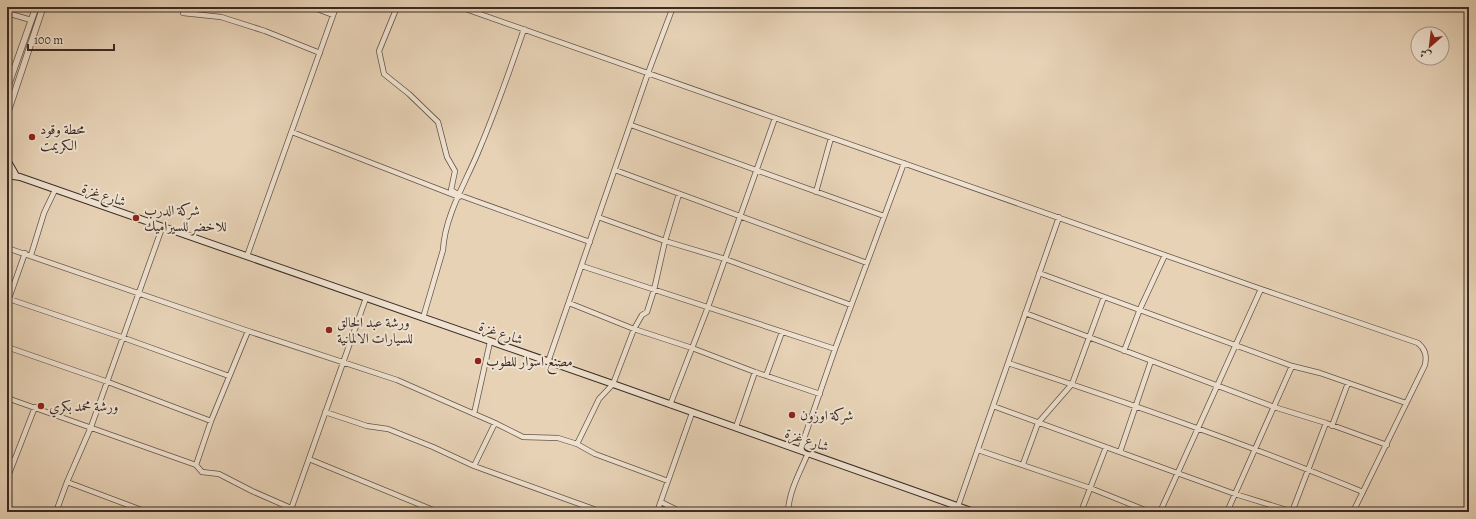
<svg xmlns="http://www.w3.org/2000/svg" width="1476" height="519" font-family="Alegreya,Amiri,serif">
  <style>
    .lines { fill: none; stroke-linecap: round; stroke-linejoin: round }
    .minor-casing { stroke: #655549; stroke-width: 6 }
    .tertiary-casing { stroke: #655549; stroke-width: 7 }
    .secondary-casing { stroke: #3a2b25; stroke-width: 8 }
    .minor { stroke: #efe2d0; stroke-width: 4.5 }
    .tertiary { stroke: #efe2d0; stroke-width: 5.5 }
    .secondary { stroke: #efe2d0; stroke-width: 6 }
    .poi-dot { fill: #8f2418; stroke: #efe2d0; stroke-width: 1.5 }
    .labels { text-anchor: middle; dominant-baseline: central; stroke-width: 4; stroke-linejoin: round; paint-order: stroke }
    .poi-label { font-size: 14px; fill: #3a2b25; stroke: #efe2d0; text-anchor: start }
    .street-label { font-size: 14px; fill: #3a2b25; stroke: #efe2d0 }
  </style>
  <rect width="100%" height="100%" fill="#e7d2b6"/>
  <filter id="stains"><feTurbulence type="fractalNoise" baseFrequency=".005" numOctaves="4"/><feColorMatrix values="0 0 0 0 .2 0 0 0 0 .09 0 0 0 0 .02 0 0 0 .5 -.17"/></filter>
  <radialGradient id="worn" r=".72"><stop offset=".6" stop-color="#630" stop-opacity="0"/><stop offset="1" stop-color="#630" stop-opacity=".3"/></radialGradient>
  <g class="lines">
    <g class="minor-casing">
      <path id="minor" d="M185,7L183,13L221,17L265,31L320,53
        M312,7L333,15
        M397,7L379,51L384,74L409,94L438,122L447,157L455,171L451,190L459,195L590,242
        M460,7L1261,289L1418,343C1425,349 1427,355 1425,365L1353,512
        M7,13L31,20
        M631,125L884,216
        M292,132L459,197
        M615,170L867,263
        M816,192L831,138
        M598,217L665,241L725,259L851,305
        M7,248L248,331L397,380L495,423L523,437L558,438L577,444L595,454L668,481
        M31,255L44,213L55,190
        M247,256L336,7
        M582,266L835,349
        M1039,273L1292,366L1320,373L1406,403
        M9,299L124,338L229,376
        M569,303L634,329L692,348L755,372L820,394
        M7,304L25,253
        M1025,313L1274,407L1326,423L1387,445
        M423,318L443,250C445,215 466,182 479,150C496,110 510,70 524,29
        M7,347L108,382L211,421
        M1124,351L1140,309L1165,255
        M548,362L648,73L673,7
        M1008,363C1128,403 1247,444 1363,492
        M766,376L782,332
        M7,398L196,465L202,472L219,474L252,491L300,512
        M670,405L708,307L775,118
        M993,406L1235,494L1293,512
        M325,412L367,426L388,429L433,447L474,466L602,512
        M474,414L490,342
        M1332,426L1348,383
        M736,427L755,372
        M577,444L599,399L613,384L634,329L642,315L647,312L654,290L665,241L679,194
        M800,450L835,349L904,163
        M978,450L1090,488L1150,512
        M1120,452L1151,361
        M7,459L14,461
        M309,459L438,512
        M1023,464L1038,423L1072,384L1104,297
        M196,465L211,421L248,331
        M474,466L495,423
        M7,479L35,407
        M67,482L147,512
        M661,502L681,512
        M958,506L1059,217
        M7,512H8
        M56,512L67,482L91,427L162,228
        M290,512L366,298
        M657,512L692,413
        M788,512C789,491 800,472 808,453
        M1081,512L1106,447
        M1160,512L1261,289
        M1227,512L1292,366
        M1292,512L1326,423"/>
    </g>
    <g class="tertiary-casing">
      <path id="tertiary" d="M1466,7L1469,16
        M7,89L36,7
        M7,115L43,7"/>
    </g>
    <g class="secondary-casing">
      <path id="secondary" d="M7,160L15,174
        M7,175L20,177L613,384L974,512"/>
    </g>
    <use href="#minor" class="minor"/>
    <use href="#tertiary" class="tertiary"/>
    <use href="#secondary" class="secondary"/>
  </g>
  <g class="poi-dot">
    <circle cx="32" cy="137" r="4"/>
    <circle cx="136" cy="218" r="4"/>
    <circle cx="329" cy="330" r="4"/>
    <circle cx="478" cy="361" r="4"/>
    <circle cx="41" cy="406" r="4"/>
    <circle cx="792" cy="415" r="4"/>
  </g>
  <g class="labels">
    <g class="poi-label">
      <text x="40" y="129">محطة وقود<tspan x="40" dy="16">الكريمت</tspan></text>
      <text x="144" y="210">شركة الدرب<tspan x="144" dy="16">للاخضر للسيراميك</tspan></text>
      <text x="337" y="322">ورشة عبد الخالق<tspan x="337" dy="16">للسيارات الالمانية</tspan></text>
      <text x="486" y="361">مصنع اسوار للطوب</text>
      <text x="49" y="406">ورشة محمد بكري</text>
      <text x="800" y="415">شركة اوزون</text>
    </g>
    <g class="street-label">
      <text transform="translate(104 195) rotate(19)">شارع غزة</text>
      <text transform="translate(501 333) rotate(19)">شارع غزة</text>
      <text transform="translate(807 440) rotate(19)">شارع غزة</text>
    </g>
  </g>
  <rect width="1476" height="519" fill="none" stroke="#e7d2b6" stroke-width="24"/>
  <rect x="8" y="8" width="1460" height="503" fill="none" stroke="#3a2b25" stroke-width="2"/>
  <rect x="12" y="12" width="1452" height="495" fill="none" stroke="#3a2b25"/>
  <g transform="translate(1430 46) rotate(208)"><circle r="19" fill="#efe2d0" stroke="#a7998c"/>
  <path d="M0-3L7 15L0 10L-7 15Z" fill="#8f2418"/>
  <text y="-6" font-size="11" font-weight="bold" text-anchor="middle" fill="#3a2b25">ش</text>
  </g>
  <path d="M28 44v6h86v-6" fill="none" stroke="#3a2b25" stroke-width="2"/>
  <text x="34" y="44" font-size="12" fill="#3a2b25" stroke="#efe2d0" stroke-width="3" paint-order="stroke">100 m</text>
  <rect width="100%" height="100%" filter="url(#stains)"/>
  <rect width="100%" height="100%" fill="url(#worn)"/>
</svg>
